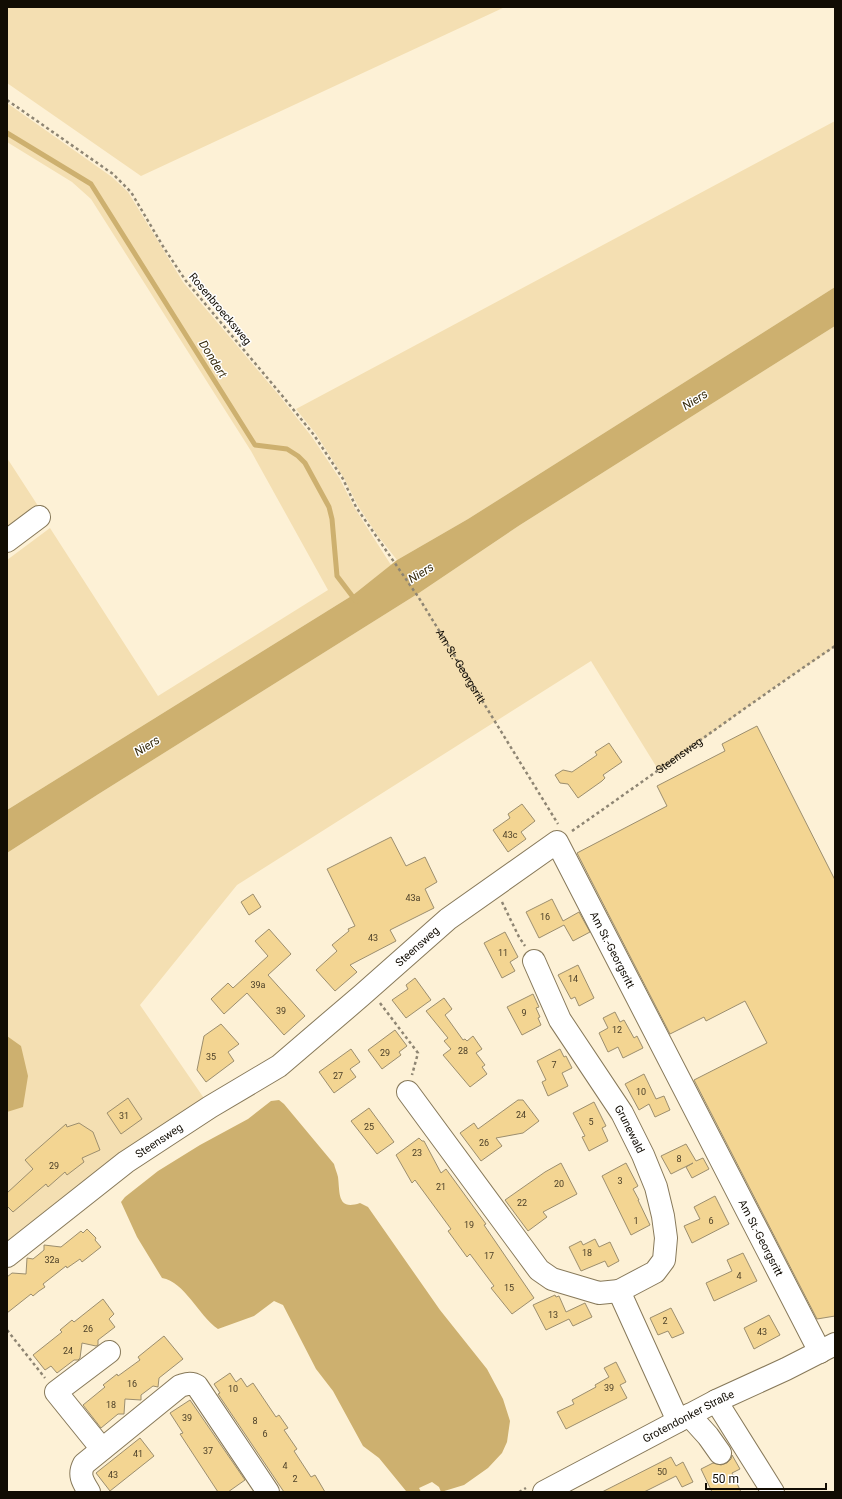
<svg xmlns="http://www.w3.org/2000/svg" width="842" height="1499" font-family="Roboto,sans-serif">
  <style>
    .green { fill: #f4dfb2 }
    .water { fill: #cdb06f }
    .lines { fill: none; stroke-linecap: round; stroke-linejoin: round }
    .stream { stroke: #cdb06f; stroke-width: 5 }
    .building { fill: #f3d592; stroke: #9c8e6e }
    .minor-casing { stroke: #87795a; stroke-width: 24 }
    .major-casing { stroke: #87795a; stroke-width: 24 }
    .path { stroke: #8e8573; stroke-width: 2.5; stroke-dasharray: 3 3; stroke-linecap: butt }
    .minor { stroke: #fff; stroke-width: 22 }
    .major { stroke: #fff; stroke-width: 22 }
    .labels { text-anchor: middle; dominant-baseline: central; stroke-width: 3; stroke-linejoin: round; paint-order: stroke }
    .number-label { font-size: 9px; fill: #4a3e27 }
    .street-label { font-size: 11px; fill: #110c03; stroke: #fff }
    .water-label { font-size: 12px; font-style: italic; fill: #362a0b; stroke: #fff }
  </style>
  <rect width="100%" height="100%" fill="#fdf1d6"/>
  <path class="green" d="M7,7H505L141,176L7,83Z
    M7,103L112,177L128,192L183,282L278,394L312,437L340,479L354,507L391,565L353,595L7,810V560L50,528L158,696L328,590L251,451L91,199L72,182L7,142Z
    M835,121V287L468,519L397,560L378,536L358,506L344,478L316,434L296,409Z
    M835,326V647L775,687L659,771L591,661L237,885L140,1005L210,1107L7,1256V853L97,795L419,593L520,525Z
    M7,458L42,512L7,538Z"/>
  <path class="water" d="M835,287V326L520,525L419,593L97,795L7,853V810L353,595L397,560L468,519Z
    M7,1036L21,1046L28,1076L23,1107L7,1112Z
    M279,1100L284,1104L334,1164C335,1168 337,1173 338,1177C340,1193 337,1211 360,1203L368,1207L440,1310L487,1369L503,1399L510,1421L507,1442L502,1453L488,1468L464,1485L441,1492L439,1487L432,1482L419,1488L421,1492L406,1491L379,1458L363,1446L333,1391L316,1369L283,1305L274,1301L254,1316L218,1329C198,1315 185,1282 162,1278L137,1237L121,1202L125,1197L158,1171L200,1145L248,1119L271,1101Z"/>
  <g class="lines">
    <path class="stream" d="M7,133L91,184L255,445L287,449L298,456L305,463L329,507L332,519L337,576L356,601"/>
  </g>
  <path class="building" d="M757,726L835,880V1316L817,1319L694,1080L767,1043L745,1001L706,1021L704,1017L670,1034L577,853L667,806L657,786L725,751L722,744Z
    M609,743L622,762L603,775L605,778L602,781L578,798L568,784L560,783L555,775L563,770L572,772L597,755L595,752Z
    M522,804L535,821L521,832L526,839L508,852L493,830L510,818L508,814Z
    M391,837L406,866L425,857L437,882L425,889L434,908L390,930L396,941L350,965L357,972L335,991L316,970L337,951L332,945L349,931L348,929L355,926L327,869Z
    M253,894L261,907L249,915L241,902Z
    M552,899L563,921L579,912L590,932L573,941L564,925L539,938L526,912Z
    M269,929L291,954L268,975L305,1016L284,1035L247,993L224,1014L211,999L228,983L233,988L268,956L255,941Z
    M505,932L518,957L510,962L515,971L502,978L484,943Z
    M578,965L594,998L579,1006L575,997L571,999L558,975Z
    M415,978L431,1000L406,1018L392,1000L408,989L406,985Z
    M533,994L539,1007L536,1008L540,1017L538,1018L541,1025L522,1035L507,1007Z
    M444,998L452,1009L445,1015L463,1040L465,1039L467,1041L473,1036L482,1049L476,1053L485,1065L482,1067L487,1074L470,1087L443,1055L451,1049L444,1041L448,1038L426,1011Z
    M615,1012L620,1022L624,1020L634,1038L637,1036L643,1048L623,1058L618,1047L608,1052L599,1033L608,1028L603,1018Z
    M221,1024L239,1044L228,1052L234,1061L206,1082L197,1070L204,1036Z
    M395,1030L407,1046L399,1052L401,1055L382,1069L368,1050Z
    M351,1049L360,1062L350,1069L356,1077L334,1093L319,1072Z
    M560,1049L564,1057L566,1056L572,1068L562,1073L568,1086L548,1096L542,1082L546,1080L537,1061Z
    M644,1074L656,1099L664,1096L670,1110L655,1117L649,1104L639,1110L625,1084Z
    M128,1098L142,1119L121,1134L107,1113Z
    M518,1100H523L539,1121L523,1133L496,1138L502,1146L481,1161L460,1133L474,1123L478,1129Z
    M594,1102L606,1126L602,1128L608,1141L589,1151L582,1137L585,1136L573,1113Z
    M369,1108L394,1142L377,1154L351,1121Z
    M79,1123L93,1132L100,1150L82,1158L84,1162L67,1175L65,1172L48,1187L46,1184L13,1212L7,1206V1193L33,1169L25,1160L66,1124L67,1127Z
    M419,1138L422,1141H424L441,1173L446,1169L486,1224L484,1225L534,1298L512,1314L491,1288L494,1286L470,1254L467,1257L448,1231L451,1229L415,1180L412,1183L396,1155Z
    M686,1144L696,1161L703,1158L709,1169L692,1178L686,1167L693,1163L671,1174L661,1156Z
    M561,1163L577,1194L543,1212L547,1217L528,1231L505,1200L545,1172Z
    M626,1163L638,1186L633,1189L639,1200H638L650,1225L631,1235L602,1176Z
    M715,1196L729,1224L692,1243L684,1226L700,1219L694,1207Z
    M87,1229L96,1238L95,1240L101,1247L82,1262L80,1259L67,1268L66,1266L43,1284L45,1287L39,1291L33,1296L31,1294L7,1313V1277L12,1273L26,1274L27,1258L33,1259L38,1255L44,1250V1245L61,1247L81,1231L83,1233Z
    M595,1239L599,1247L610,1242L619,1261L608,1267L605,1261L581,1271L569,1247L581,1241L583,1245Z
    M743,1253L757,1281L714,1301L706,1283L732,1271L727,1260Z
    M555,1295L556,1297L559,1296L566,1312L585,1303L592,1317L573,1326L569,1319L546,1330L533,1305Z
    M103,1299L114,1314L109,1319L115,1327L98,1340V1345L96,1346L82,1343L80,1358L78,1360H74L57,1373L51,1366L45,1370L33,1355L62,1332L60,1330L72,1320L74,1322Z
    M671,1308L684,1333L672,1338L668,1331L658,1335L650,1318Z
    M769,1315L780,1335L754,1349L744,1328Z
    M164,1336L183,1359L159,1378L158,1387L153,1386L141,1395V1400L125,1399L124,1414H118L101,1428L83,1405L105,1387L103,1385L117,1374L118,1376L140,1360L138,1357Z
    M616,1362L626,1382L620,1385L627,1398L566,1429L557,1412L574,1404L572,1400L596,1387L595,1385L609,1377L604,1368Z
    M230,1373L236,1382L241,1378L247,1387L253,1383L276,1417L279,1415L288,1428L284,1430L297,1449L294,1451L311,1477L315,1475L325,1492H284L218,1394L220,1393L214,1384Z
    M190,1400L245,1480L228,1492H218L180,1434L183,1433L170,1413Z
    M140,1438L154,1456L110,1491L96,1473Z
    M732,1455L740,1469L732,1473L741,1492H712L701,1469L713,1463L721,1465L727,1463L731,1459Z
    M671,1457L676,1466L683,1462L693,1482L682,1487L676,1476L644,1492H602Z"/>
  <g class="lines">
    <g class="minor-casing">
      <g id="minor">
        <path d="M7,541L39,517"/>
        <path id="s3" d="M534,961L560,1020L622,1113L643,1155L656,1187L663,1216L666,1238L664,1260L655,1272L619,1291L678,1421"/>
        <path d="M408,1092L539,1270L552,1279L599,1293L619,1291"/>
        <path id="s4" d="M7,1256L126,1162L210,1107L279,1066L362,995L448,919L557,842L820,1352"/>
        <path d="M716,1401L773,1492"/>
        <path d="M689,1415L708,1436L720,1453"/>
        <path d="M102,1449L56,1392L109,1352"/>
        <path d="M89,1492C83,1482 78,1475 84,1464L180,1386C187,1384 191,1382 197,1386L268,1492"/>
      </g>
    </g>
    <g class="major-casing">
      <g id="major">
        <path id="s5" d="M544,1492L716,1401L786,1369L835,1344"/>
      </g>
    </g>
    <g class="path">
      <path id="s1" d="M7,100L113,174L131,192L164,248L186,281L280,393L314,435L343,479L356,507L419,598L558,824"/>
      <path id="s2" d="M572,831C660,770 746,706 835,646"/>
      <path d="M502,902L519,937L525,946"/>
      <path d="M380,1003L418,1053L412,1075"/>
      <path d="M7,1330L45,1378"/>
      <path d="M519,1492L526,1488"/>
    </g>
    <use href="#minor" class="minor"/>
    <use href="#major" class="major"/>
  </g>
  <g class="labels">
    <g class="number-label">
      <text x="510" y="835">43c</text>
      <text x="413" y="898">43a</text>
      <text x="545" y="917">16</text>
      <text x="373" y="938">43</text>
      <text x="503" y="953">11</text>
      <text x="573" y="979">14</text>
      <text x="258" y="985">39a</text>
      <text x="281" y="1011">39</text>
      <text x="524" y="1013">9</text>
      <text x="617" y="1030">12</text>
      <text x="463" y="1051">28</text>
      <text x="385" y="1053">29</text>
      <text x="211" y="1057">35</text>
      <text x="554" y="1065">7</text>
      <text x="338" y="1076">27</text>
      <text x="641" y="1092">10</text>
      <text x="521" y="1115">24</text>
      <text x="124" y="1116">31</text>
      <text x="591" y="1122">5</text>
      <text x="369" y="1127">25</text>
      <text x="484" y="1143">26</text>
      <text x="417" y="1153">23</text>
      <text x="679" y="1159">8</text>
      <text x="54" y="1166">29</text>
      <text x="620" y="1181">3</text>
      <text x="559" y="1184">20</text>
      <text x="441" y="1187">21</text>
      <text x="522" y="1203">22</text>
      <text x="636" y="1221">1</text>
      <text x="711" y="1221">6</text>
      <text x="469" y="1225">19</text>
      <text x="587" y="1253">18</text>
      <text x="489" y="1256">17</text>
      <text x="52" y="1260">32a</text>
      <text x="739" y="1276">4</text>
      <text x="509" y="1288">15</text>
      <text x="553" y="1315">13</text>
      <text x="665" y="1321">2</text>
      <text x="88" y="1329">26</text>
      <text x="762" y="1332">43</text>
      <text x="68" y="1351">24</text>
      <text x="132" y="1384">16</text>
      <text x="609" y="1388">39</text>
      <text x="233" y="1389">10</text>
      <text x="111" y="1405">18</text>
      <text x="187" y="1418">39</text>
      <text x="255" y="1421">8</text>
      <text x="265" y="1434">6</text>
      <text x="208" y="1451">37</text>
      <text x="138" y="1454">41</text>
      <text x="285" y="1466">4</text>
      <text x="662" y="1472">50</text>
      <text x="113" y="1475">43</text>
      <text x="295" y="1479">2</text>
    </g>
    <g class="street-label">
      <text transform="translate(220 309) rotate(50)">Rosenbroecksweg</text>
      <text stroke="none"><textPath href="#s1" startOffset="734">Am St.-Georgsritt</textPath></text>
      <text stroke="none"><textPath href="#s2" startOffset="131">Steensweg</textPath></text>
      <text stroke="none"><textPath href="#s4" startOffset="515">Steensweg</textPath></text>
      <text stroke="none"><textPath href="#s4" startOffset="811">Am St.-Georgsritt</textPath></text>
      <text stroke="none"><textPath href="#s3" startOffset="194">Grunewald</textPath></text>
      <text stroke="none"><textPath href="#s4" startOffset="191">Steensweg</textPath></text>
      <text stroke="none"><textPath href="#s4" startOffset="1135">Am St.-Georgsritt</textPath></text>
      <text stroke="none"><textPath href="#s5" startOffset="163">Grotendonker Straße</textPath></text>
    </g>
    <g class="water-label">
      <text transform="translate(213 359) rotate(58)">Dondert</text>
      <text transform="translate(695 400) rotate(-32)">Niers</text>
      <text transform="translate(421 573) rotate(-32)">Niers</text>
      <text transform="translate(147 746) rotate(-32)">Niers</text>
    </g>
  </g>
  <rect width="842" height="1499" fill="none" stroke="#110c03" stroke-width="16"/>
  <path d="M706 1483v6h120v-6" fill="none" stroke="#110c03" stroke-width="2"/>
  <text x="712" y="1483" font-size="12" fill="#110c03" stroke="#ffffff" stroke-width="3" paint-order="stroke">50 m</text>
</svg>
